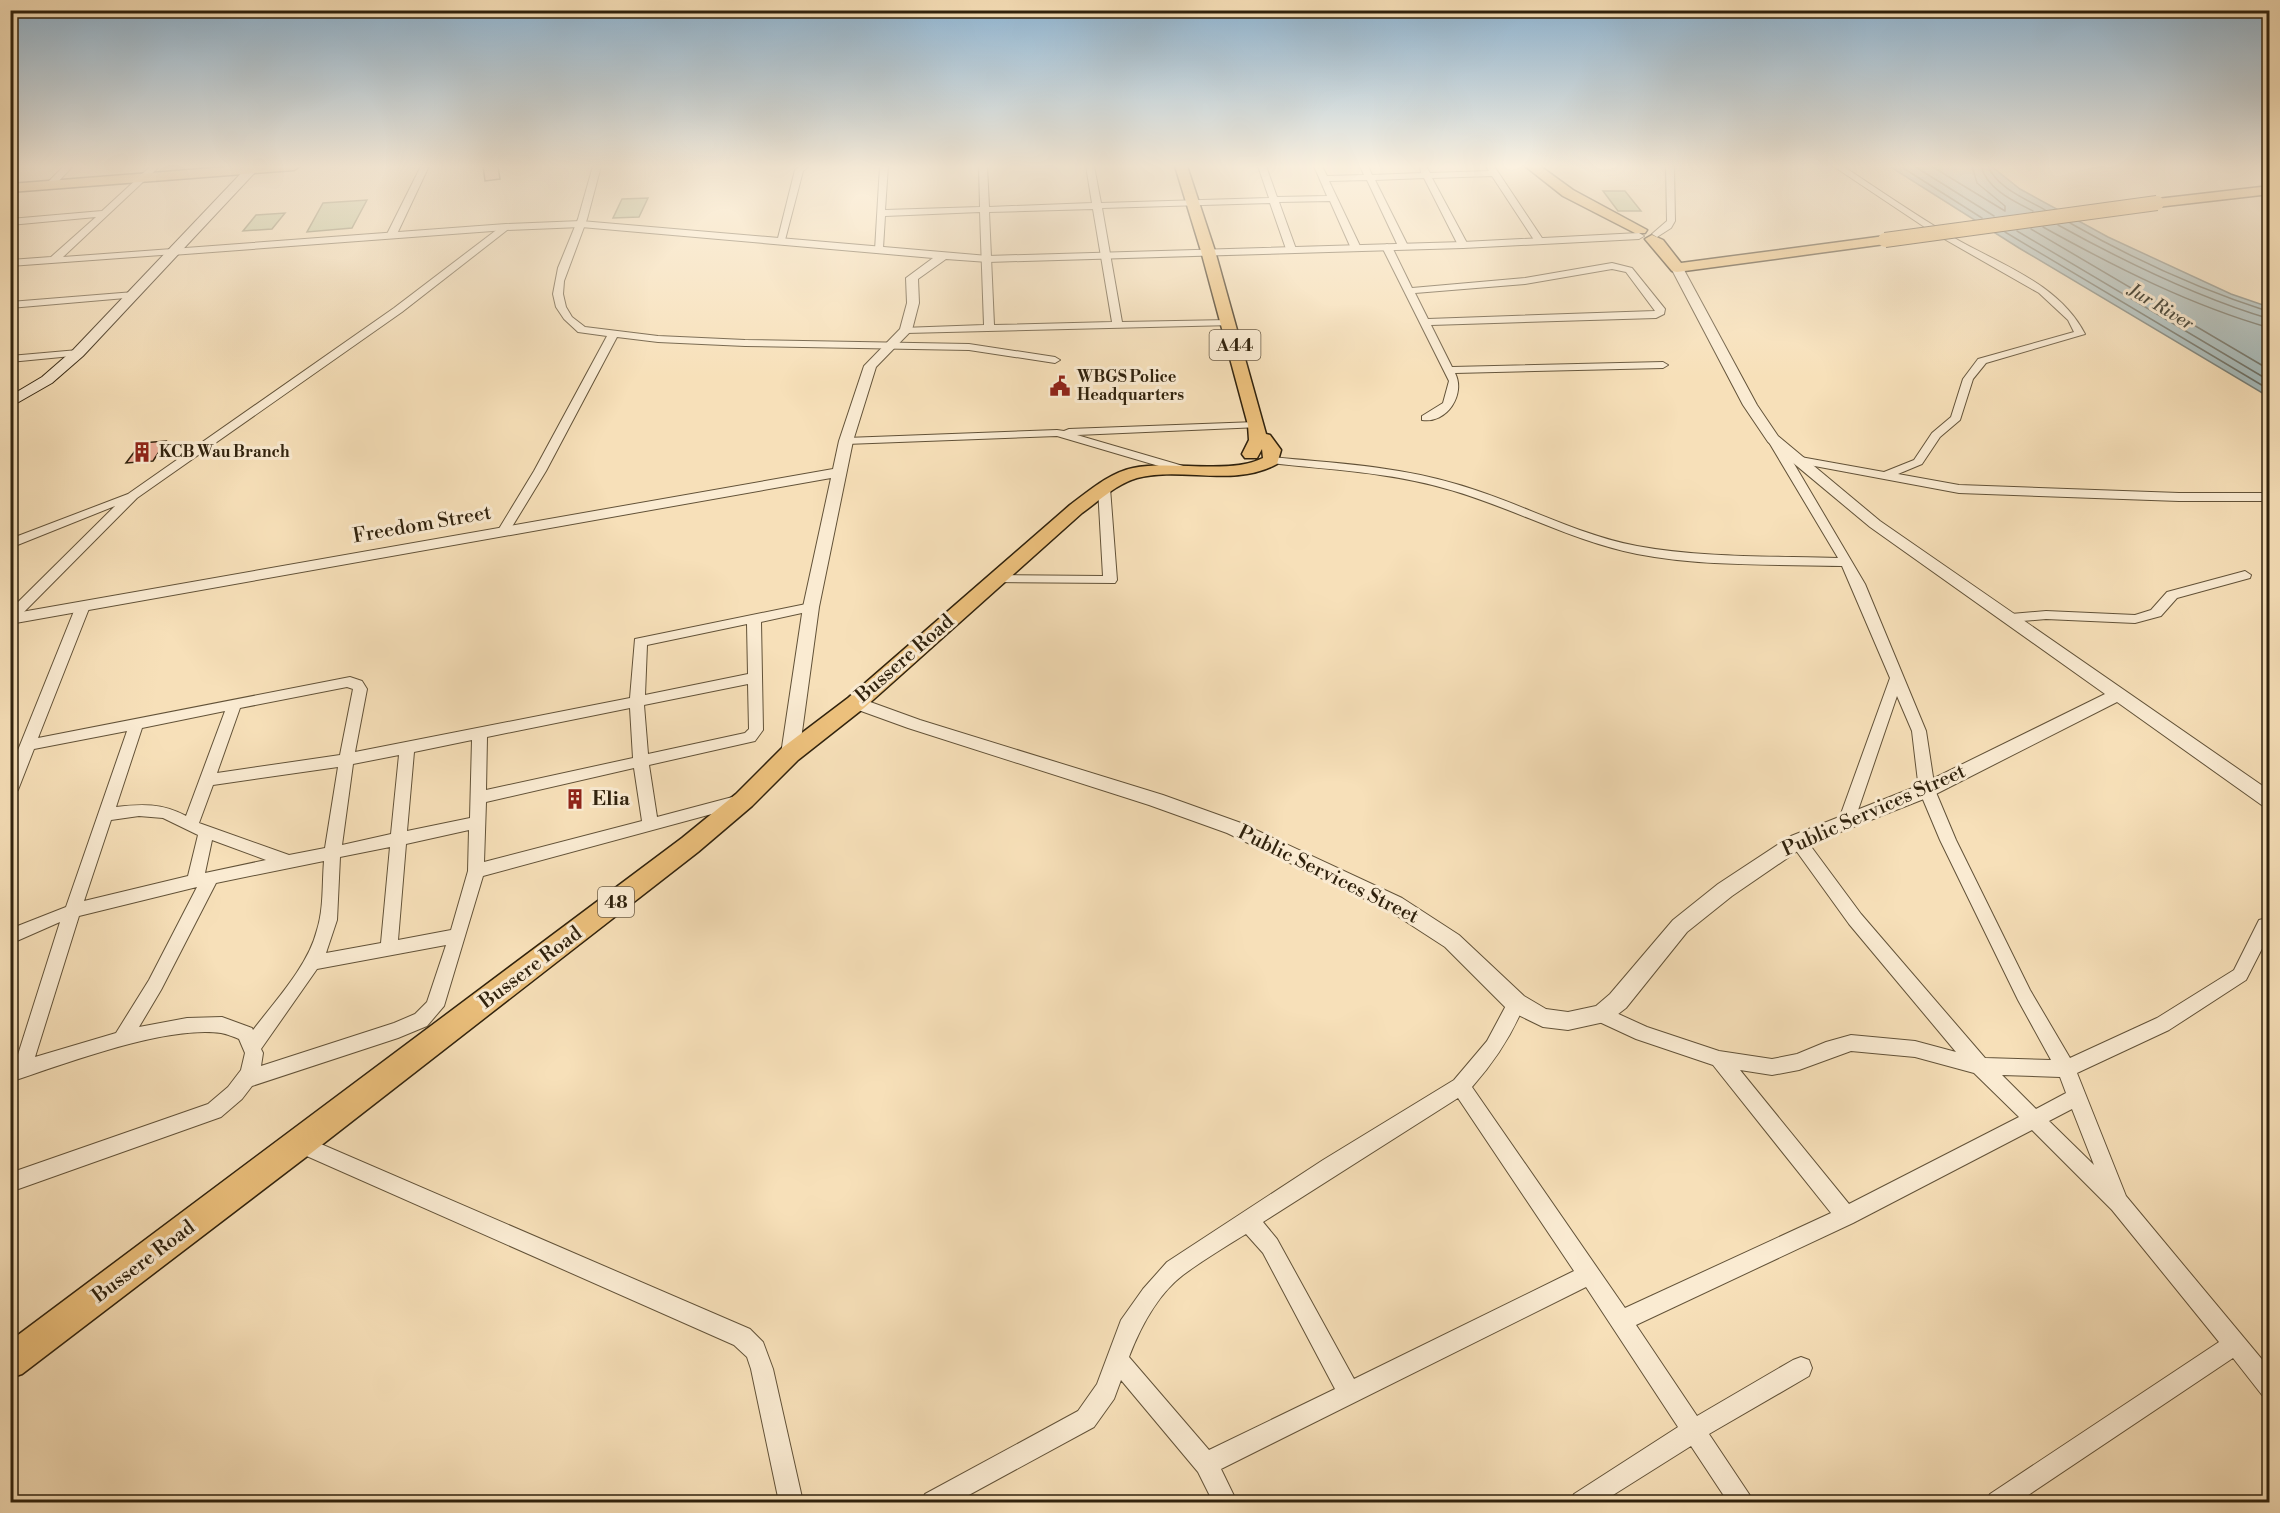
<svg xmlns="http://www.w3.org/2000/svg" width="2280" height="1513" font-family="'Libre Bodoni',serif">
  <style>
    .green { fill: #b7c393; stroke: #747250; stroke-width: 1.5 }
    .water { fill: #a4babb; stroke: #767d75; stroke-width: 1.5 }
    .lines { fill: none; stroke-linecap: round; stroke-linejoin: round }
    .shore { stroke: #6a6e64; stroke-width: 1.5 }
    .building { fill: #edb19b; stroke: #30220d; stroke-width: 1.5 }
    .minor-casing { stroke: #625238; stroke-width: 2 }
    .tertiary-casing { stroke: #625238; stroke-width: 2 }
    .secondary-casing { stroke: #30220d; stroke-width: 2 }
    .primary-casing { stroke: #30220d; stroke-width: 3 }
    .minor { fill: #faebd2; fill-rule: evenodd }
    .tertiary { fill: #faebd2; fill-rule: evenodd }
    .secondary { fill: #faebd2; fill-rule: evenodd }
    .primary { fill: #ecc07c; fill-rule: evenodd }
    .primary-bridge-casing { stroke: #30220d; stroke-width: 16; stroke-linecap: butt }
    .primary-bridge { stroke: #ecc07c; stroke-width: 14 }
    .labels { text-anchor: middle; dominant-baseline: central; stroke-width: 6; stroke-linejoin: round; paint-order: stroke }
    .far-poi-label { font-size: 16px; font-weight: bold; fill: #30220d; stroke: #faebd2; text-anchor: start }
    .far-water-label { font-size: 18px; font-style: italic; fill: #535041; stroke: #faebd2 }
    .shield { fill: #faebd2; stroke: #6d5e48; stroke-width: 1.5 }
    .shield-label { font-size: 18px; font-weight: bold; fill: #30220d }
    .street-label { font-size: 20px; fill: #30220d; stroke: #faebd2 }
    .poi-label { font-size: 20px; font-weight: bold; fill: #30220d; stroke: #faebd2; text-anchor: start }
  </style>
  <rect width="100%" height="100%" fill="#f7e0b9"/>
  <filter id="stains"><feTurbulence type="fractalNoise" baseFrequency=".00333" numOctaves="4"/><feColorMatrix values="0 0 0 0 .2 0 0 0 0 .09 0 0 0 0 .02 0 0 0 .5 -.17"/></filter>
  <radialGradient id="worn" r=".72"><stop offset=".6" stop-color="#630" stop-opacity="0"/><stop offset="1" stop-color="#630" stop-opacity=".3"/></radialGradient>
  <path class="green" d="M1603,191H1625L1641,211H1618Z
    M648,198L639,217L613,218L622,199Z
    M367,200L352,228L307,232L323,203Z
    M285,213L272,229L243,231L256,215Z"/>
  <path class="water" d="M1889,166H1991L2020,189L2108,237L2231,294L2269,307V397L2019,248Z"/>
  <g class="lines">
    <path class="shore" d="M1900,166L1982,218
      M1914,166L1994,216
      M1931,166L2005,211V206L1977,183L1972,166
      M1981,166C1987,189 2013,201 2033,211
      M1988,166C1997,188 2026,199 2045,210
      M2070,223C2133,259 2201,290 2270,312
      M2058,225C2125,262 2196,297 2270,319
      M2043,227C2115,267 2190,305 2270,328
      M2031,229L2270,370
      M2017,231L2270,381
      M2005,232L2270,390"/>
  </g>
  <path class="building" d="M483,166H498L500,179L485,181Z
    M166,441L153,461L126,463L141,443Z"/>
  <g class="lines">
    <g class="minor-casing">
      <path id="minor" d="M64,166H73L54,186H48V182Z
        M151,166H160L63,257L172,249L175,250V254L10,266V260L51,257L96,217L10,225V219L102,211Z
        M421,166H429L396,236L388,238L386,236Z
        M593,166H601L587,219L564,281L563,294L566,307L572,317L585,327L658,336L745,340L969,344L1055,357L1060,360L1055,363L969,350L745,346L658,342L617,337L546,471L507,535H499L497,532L534,471L607,336L578,332L564,319L556,307L553,294L558,268L578,219Z
        M799,166H809L803,171L785,240L777,242L795,170Z
        M880,166H888L885,210L980,207L979,166H987L989,207L1092,203L1086,166H1094L1101,203L1269,198L1258,166H1266L1277,197L1327,196L1314,166H1322L1327,176L1364,175L1360,166H1368L1372,175L1421,173L1420,166H1426L1430,173L1489,171L1486,166H1494L1544,241L1536,243L1492,176L1432,178L1468,245L1463,248L1458,245L1424,178L1375,180L1408,246L1403,249L1398,246L1367,180L1329,181L1360,246L1355,249L1350,246L1330,201L1279,202L1296,249L1291,252L1286,249L1270,203L1102,208L1122,322L1229,320L1234,323L1233,325L906,333L901,330L902,328L984,325L980,212L885,216L883,248L875,250ZM1093,209L1112,322L994,325L989,212Z
        M1666,166H1674L1675,221L1671,228L1657,237L1652,234L1667,221Z
        M1833,166H1843C1879,190 1914,214 1951,236C1998,264 2058,282 2085,334L1986,363L1973,379L1960,420L1940,437L1922,464L1898,474L1959,485L2179,493H2270V501H2179L1959,493L1793,462L1865,584L1926,731L1935,790L1956,840L2030,990L2070,1058L2157,1018L2234,970L2259,920L2270,917V933L2246,980L2169,1030L2077,1073L2126,1196L2270,1369V1398L2262,1395L2233,1358L2018,1502H1986L1990,1494L2219,1342L2112,1210L2032,1130L1853,1223L1636,1325L1697,1416L1793,1360L1801,1357L1809,1360L1812,1368L1809,1376L1709,1434L1749,1494L1753,1502H1728L1691,1446L1602,1502H1570L1574,1494L1678,1427L1586,1287L1221,1469L1237,1502H1213L1198,1472L1121,1380L1114,1399L1094,1427L956,1502H921L925,1494L1078,1411L1097,1384L1121,1320L1143,1289L1167,1262L1323,1160L1454,1080L1487,1041L1510,998L1516,995L1522,998L1525,1003C1512,1035 1495,1061 1472,1087L1625,1308L1831,1213L1713,1065L1636,1039L1595,1020L1592,1014L1595,1008L1601,1006L1647,1027L1719,1051L1772,1059L1797,1054L1826,1042L1851,1035L1915,1041L1956,1052L1849,924L1792,845L1790,841L1792,837L1798,835L1804,837L1861,914L1985,1058L2051,1060L2018,1000L1940,840L1919,790L1912,731L1897,696L1854,822L1852,826H1840L1838,822L1890,678L1842,566C1774,564 1704,567 1637,554C1571,541 1512,507 1447,489C1390,472 1330,470 1271,463L1265,460L1271,457C1333,463 1396,466 1456,484C1517,501 1574,534 1637,546C1703,558 1771,556 1838,558L1767,439L1769,437H1777L1790,458L1795,456L1884,472L1914,460L1932,433L1951,417L1963,379L1978,359L2074,332L2068,320L2039,293L1932,232ZM1851,1051L1915,1057L1974,1073L2019,1117L1849,1204L1740,1070L1772,1075L1799,1070ZM2002,1075L2060,1077L2066,1093L2036,1109ZM1458,1098L1574,1271L1354,1379L1277,1239L1263,1222ZM2072,1109L2094,1165L2049,1121ZM1246,1234L1263,1253L1335,1389L1209,1450L1129,1357C1140,1328 1158,1294 1183,1275C1203,1260 1225,1247 1246,1234Z
        M503,225L511,227L402,312L137,498L15,621L10,622V610L115,506L10,548V539L128,494L394,308Z
        M1387,244L1392,247L1412,288L1525,278L1612,263L1632,268L1665,309L1664,314L1656,318L1431,325L1452,367L1663,362L1668,365L1663,368L1455,373C1466,394 1447,424 1422,420V416L1443,403L1449,381L1382,247ZM1612,269L1626,272L1655,311L1428,319L1415,293L1525,284Z
        M134,292L137,293V297L10,308V302Z
        M78,350L82,351V355L10,362V356Z
        M1256,422L1262,425L1260,427L1077,435L1190,468L1192,470L1186,474L1057,436L846,444L840,441L846,438L1057,430L1064,431L1069,429Z
        M1104,484L1110,488L1117,580L1115,583L992,582L991,579L997,575L1103,576L1098,488Z
        M2245,571L2251,575L2250,578L2177,598L2161,616L2135,623L2046,619L2011,622L2004,618L2011,614L2046,611L2135,615L2151,610L2167,592Z
        M83,602L90,606L38,738L350,677L362,681L367,689L355,752L630,698L635,639L811,603L818,607L811,611L761,622L763,730L755,741L649,765L657,817L740,795L745,797L748,801L745,805L483,876L444,1006L427,1026L398,1038L252,1086L242,1099L221,1117L10,1192V1173L208,1104L228,1087L241,1070L245,1053L239,1039C234,1037 227,1034 221,1033C166,1025 64,1064 10,1082V1065L15,1064L60,922L10,944V929L66,907L127,731L34,749L18,790L15,794L10,796V770L76,606ZM747,624L748,674L645,695L647,645ZM748,684L749,729L745,733L648,754L644,705ZM347,687L353,689L340,755L217,773L240,708ZM630,708L633,758L486,790L487,737ZM225,711L186,816C162,803 141,804 116,807L142,728ZM472,740L470,818L407,831L414,752ZM399,755L391,834L342,845L353,764ZM338,767L325,848L289,855L199,823L213,785ZM634,768L642,821L484,862L486,802ZM139,816L163,818L198,835L188,876L84,901L111,820ZM469,830L468,871L451,930L398,940L406,844ZM212,840L266,860L205,873ZM390,847L381,943L326,953L337,920L340,857ZM324,861C322,884 324,908 317,930C308,966 276,1000 253,1030L252,1028L222,1017L187,1018L139,1027L161,990L216,883ZM197,887L149,980L116,1033L35,1057L79,916ZM446,945L427,1002L415,1014L394,1023L261,1066L263,1053L261,1049L317,969Z
        M300,1135L750,1329L763,1342L773,1369L803,1502H779L751,1369L747,1357L734,1345L293,1150L290,1144L293,1138Z"/>
    </g>
    <g class="tertiary-casing">
      <path id="tertiary" d="M581,221L988,256L1463,242L1639,233L1644,236L1639,239L1463,248L988,262L946,259L918,279L919,303L912,330L876,367L853,441L819,607L799,754L796,759L790,761L784,759L781,754L803,607L831,478L10,624V614L833,469L839,441L864,366L900,329L907,303L906,278L933,258L581,227L506,230L172,255L166,252L172,249L506,224Z
        M1677,265L1683,268L1757,405L1778,436L1880,521L2270,791V808L2263,806L2117,702L1934,795L1805,846L1732,896L1687,932L1626,1008L1609,1021L1568,1030L1543,1027L1508,1010L1445,947L1388,910L1227,833L1149,805L908,728L850,707L847,703L850,699H862L920,720L1163,795L1241,823L1402,898L1459,935L1524,996L1546,1009L1568,1012L1596,1006L1610,994L1673,920L1718,884L1791,836L1920,785L2105,694L1870,527L1768,442L1743,405L1671,268Z"/>
    </g>
    <g class="secondary-casing">
      <path id="secondary" d="M248,166H261L83,356L52,383L10,407V396L42,377L73,350Z"/>
    </g>
    <g class="primary-casing">
      <path id="primary" d="M240,166H300L294,170L10,192V184Z
        M1175,166H1187L1215,251L1266,434L1270,435L1281,450L1277,464C1233,488 1182,466 1137,478C1116,484 1099,501 1082,513L864,708L798,760L752,806L698,852L310,1154L22,1374L10,1378V1341L682,838L736,794L782,748L848,698L1070,505C1089,491 1109,473 1133,468C1171,460 1230,475 1263,458L1262,449L1257,458H1245L1242,454L1249,440L1248,425L1201,251Z
        M1525,166H1540L1573,190L1647,230L1645,233H1635L1563,196Z
        M2270,186V194L2157,207L2150,203L2157,199Z
        M1652,235L1663,240L1681,263L1885,236L1892,240L1885,244L1677,272L1672,271L1645,239Z"/>
    </g>
    <use href="#minor" class="minor"/>
    <use href="#tertiary" class="tertiary"/>
    <use href="#secondary" class="secondary"/>
    <use href="#primary" class="primary"/>
    <g class="primary-bridge-casing">
      <path id="primary-bridge" d="M1885,240L2157,203"/>
    </g>
    <use href="#primary-bridge" class="primary-bridge"/>
  </g>
  <linearGradient id="sky" x2="0" y2="1"><stop stop-color="#8db6d6"/><stop offset="0.44" stop-color="#fbf1e0"/><stop offset="1" stop-color="#fbf1e0" stop-opacity="0"/></linearGradient>
  <rect width="2280" height="378" fill="url(#sky)"/>
  <defs>
    <g id="civic-bare" transform="scale(1.62)"><path d="M-.6-6.5H3V-4.5H.6V-3L4-1V1h2V6H-6V1h2V-1L-.6-3ZM-1.2 2.5V6h2.4V2.5Z" fill="#8f2418" stroke="#faebd2" stroke-width="2.5" paint-order="stroke"/></g>
    <g id="building-bare" transform="scale(1.62)"><path d="M-4-6H4V6H1V3H-1V6H-4ZM-2.5-4.3h1.7v1.8h-1.7ZM.8-4.3h1.7v1.8H.8ZM-2.5-1h1.7V.8h-1.7ZM.8-1h1.7V.8H.8Z" fill="#8f2418" stroke="#faebd2" stroke-width="2.5" paint-order="stroke"/></g>
  </defs>
  <g fill-rule="evenodd">
    <use href="#civic-bare" x="1060" y="386"/>
    <use href="#building-bare" x="142" y="452"/>
    <use href="#building-bare" x="575" y="799"/>
  </g>
  <g class="labels">
    <g class="far-poi-label">
      <text x="1077" y="377">WBGS Police<tspan x="1077" dy="18">Headquarters</tspan></text>
      <text x="159" y="452">KCB Wau Branch</text>
    </g>
    <g class="far-water-label">
      <text transform="translate(2161 307) rotate(31)">Jur River</text>
    </g>
    <g class="shield">
      <rect x="1209.5" y="330" width="51" height="30" rx="4.5"/>
      <rect x="598" y="887" width="36" height="30" rx="4.5"/>
    </g>
    <g class="shield-label">
      <text x="1235" y="345">A44</text>
      <text x="616" y="902">48</text>
    </g>
    <g class="street-label">
      <text transform="translate(422 525) rotate(-10)">Freedom Street</text>
      <text transform="translate(905 659) rotate(-41)">Bussere Road</text>
      <text transform="translate(1874 811) rotate(-24)">Public Services Street</text>
      <text transform="translate(1328 875) rotate(26)">Public Services Street</text>
      <text transform="translate(531 968) rotate(-37)">Bussere Road</text>
      <text transform="translate(144 1262) rotate(-37)">Bussere Road</text>
    </g>
    <g class="poi-label">
      <text x="592" y="799">Elia</text>
    </g>
  </g>
  <rect width="2280" height="1513" fill="none" stroke="#f7e0b9" stroke-width="36"/>
  <rect x="12" y="12" width="2256" height="1489" fill="none" stroke="#30220d" stroke-width="3"/>
  <rect x="18" y="18" width="2244" height="1477" fill="none" stroke="#30220d" stroke-width="1.5"/>
  <rect width="100%" height="100%" filter="url(#stains)"/>
  <rect width="100%" height="100%" fill="url(#worn)"/>
</svg>
